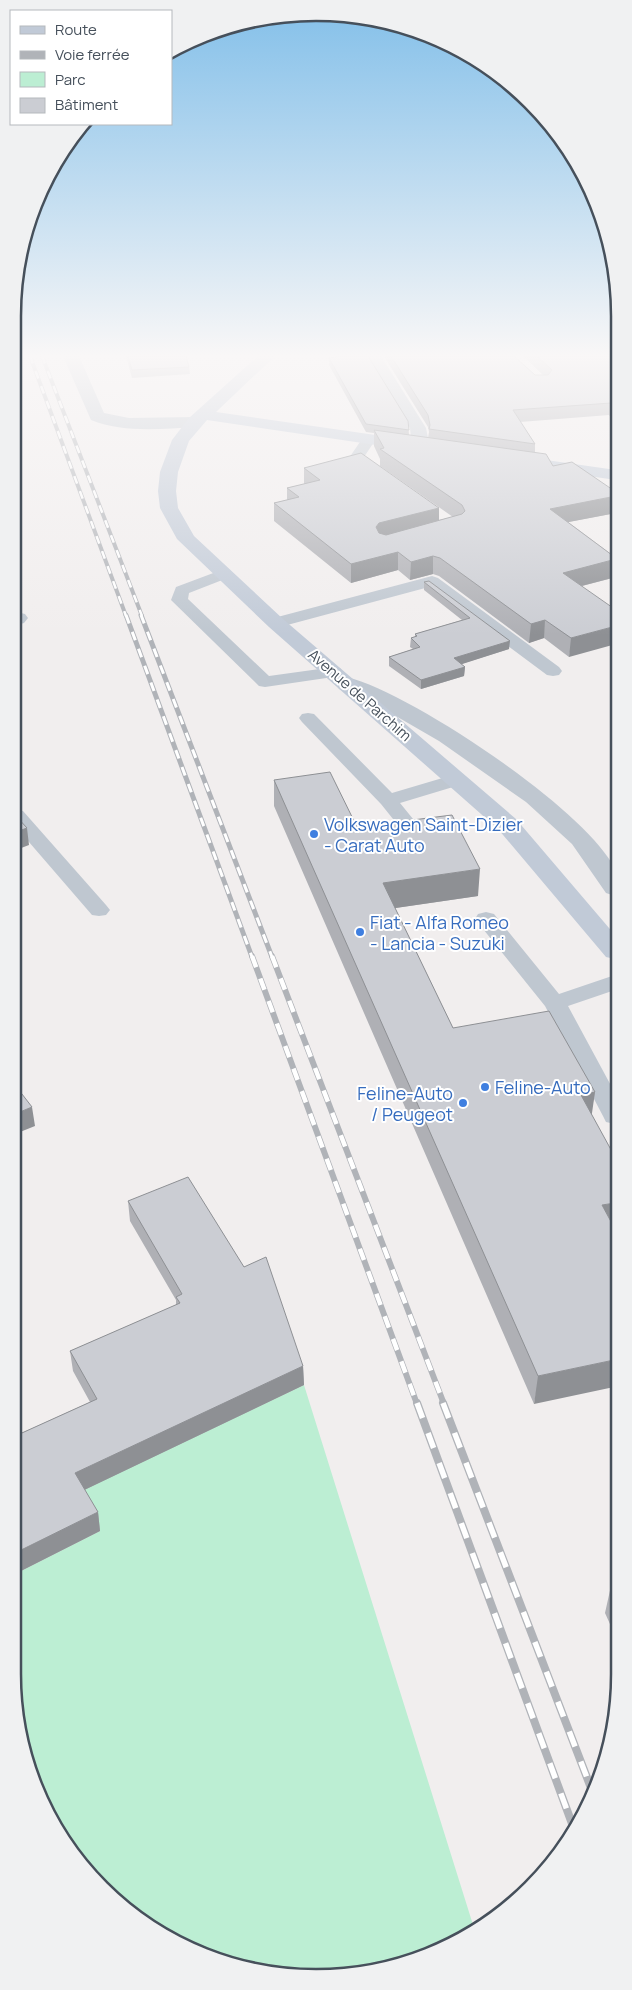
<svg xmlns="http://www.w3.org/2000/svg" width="632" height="1990" font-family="Manrope,sans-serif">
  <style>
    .green { fill: #bceed3 }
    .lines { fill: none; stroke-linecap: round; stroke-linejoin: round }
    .lane { fill: #bfc7d0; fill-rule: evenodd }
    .street { fill: #bfc7d0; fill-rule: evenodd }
    .secondary { fill: #c1cad7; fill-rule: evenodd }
    .rail-far3-casing { stroke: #b0b3b8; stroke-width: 4 }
    .rail-far2-casing { stroke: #b0b3b8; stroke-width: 5 }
    .rail-far1-casing { stroke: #b0b3b8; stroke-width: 6 }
    .rail-casing { stroke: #b0b3b8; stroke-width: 8 }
    .rail-far3 { stroke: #fff; stroke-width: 2.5; stroke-dasharray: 8; stroke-linecap: butt }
    .rail-far2 { stroke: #fff; stroke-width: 3; stroke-dasharray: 9; stroke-linecap: butt }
    .rail-far1 { stroke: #fff; stroke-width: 4.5; stroke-dasharray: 12; stroke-linecap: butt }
    .rail { stroke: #fff; stroke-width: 5.5; stroke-dasharray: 16; stroke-linecap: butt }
    .wall { fill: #afb0b5 }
    .shaded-wall { fill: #8e9094 }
    .building { fill: #cbcdd3; stroke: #8e9094 }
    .shop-dot { fill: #3f7fe0; stroke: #fff; stroke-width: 2 }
    .labels { text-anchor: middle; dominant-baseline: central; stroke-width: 4; stroke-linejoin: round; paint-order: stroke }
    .far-street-label { font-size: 15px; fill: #46505b; stroke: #fff }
    .shop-label { font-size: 18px; fill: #366cbe; stroke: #fff; text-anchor: start }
    .rim { fill: none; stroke: #46505b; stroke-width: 2.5 }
  </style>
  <rect width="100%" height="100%" fill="#f1eeee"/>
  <path class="green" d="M304,1385L474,1928L395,1967L277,1975L182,1946L88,1874L35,1790L13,1674V1575L100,1531L78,1492Z"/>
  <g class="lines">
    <path class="lane" d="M369,435L376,439L364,457L383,470L385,473L383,476H373L349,458L364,436Z
      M224,569L230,571L232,574L230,577L189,593L188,599L269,676L334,667L340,668L343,672L340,676L265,687L259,686L171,600L176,587Z
      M432,576L438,578L559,667L562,671L559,675L553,676L547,675L429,587L276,628L270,627L268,623L270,619Z
      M308,713L314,714L392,793L456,774L463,776L466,780L463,784L400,803L422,830L419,834L412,836L405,834L381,804L302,722L299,718L302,714Z
      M16,809L23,811L106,905L110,910L106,915L99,916L92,915L16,827Z
      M486,912L494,914L559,994L615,975V990L568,1006L615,1093V1124L606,1122L603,1116L545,1006L475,919L478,914Z"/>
    <path class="street" d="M63,356H79L104,413L129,418L195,417L201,418L203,422L201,426L195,427C161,429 123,433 91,420Z
      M365,356H381L426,428L428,438L420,450L414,451L408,450L405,446L411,438L410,428Z
      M17,612L25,614L28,618L24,623L17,625Z
      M347,677C411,693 587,810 615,869C618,876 615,888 615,896L606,893L572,844L526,802L439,741L382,708L339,689L336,684L339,679Z"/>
    <path class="secondary" d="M258,356H275L216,412L410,440L416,441L419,445L416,449L410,450L207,420L189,441L178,472L176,491L178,508L194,536L283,619L516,819L615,935V959L606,957L498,829L269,627L177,539L160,508L158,491L160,472L172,440L189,418Z
      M546,460L616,470V480L540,469L537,465L540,461Z"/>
    <g class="rail-far3-casing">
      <path id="rail-far3" d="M30,356L126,616
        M42,356L142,616"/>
    </g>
    <g class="rail-far2-casing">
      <path id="rail-far2" d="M126,615L252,957
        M141,615L272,957"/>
    </g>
    <g class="rail-far1-casing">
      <path id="rail-far1" d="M252,956L417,1404
        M272,956L444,1404"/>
    </g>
    <g class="rail-casing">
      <path id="rail" d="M417,1403L574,1829
        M443,1403L591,1788"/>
    </g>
    <use href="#rail-far3" class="rail-far3"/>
    <use href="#rail-far2" class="rail-far2"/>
    <use href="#rail-far1" class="rail-far1"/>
    <use href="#rail" class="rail"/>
  </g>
  <path class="wall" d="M126,356H186L189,367L190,374L132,378Z
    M385,356H514L535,375H543L523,356H617V427L609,415L520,422L535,444V453L616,513L568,522L616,558V577L582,586L569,657L544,638L529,643L439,576L433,574L410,580L398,570L351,583L274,521V503L287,500V488L304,484V468L439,520L453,517L380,466V459L374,446V433L366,432L329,365V358L408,421L409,435L428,438L429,432L428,427L385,358Z
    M429,581L509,649L461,664L465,667L464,676L421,689L389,666V657L413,649L410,647L411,638L415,637V634L462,620L424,590V582Z
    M274,780L478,896L395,908L453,1028L595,1092L534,1404L274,806Z
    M128,1201L303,1366L304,1385L84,1490L98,1512L100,1531L13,1575V1437L90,1402L73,1371L70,1351L176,1305V1300L130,1221Z
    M614,1585V1633L605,1613L611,1586Z"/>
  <path class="shaded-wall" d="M616,496V513L548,526L550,509Z
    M439,508V525L379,541L376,527L379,523Z
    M398,552V570L351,583V564Z
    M433,556V574L410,580L411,562Z
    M616,559V577L562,591L563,573Z
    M545,620L544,638L529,643L531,624Z
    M616,626V644L569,657L571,638Z
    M510,641L509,649L453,667L454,658Z
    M465,667L464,676L421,689V680Z
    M27,828L29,845L16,850V832Z
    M480,869L478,896L382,910L383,883Z
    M595,1092L591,1120L581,1095Z
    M32,1107L35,1126L15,1134V1114Z
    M615,1203V1230L602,1205Z
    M614,1360V1387L534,1404L538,1376Z
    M303,1366L304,1385L78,1493L75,1473Z
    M98,1512L100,1531L13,1575V1554Z"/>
  <path class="building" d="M128,356H186L189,367L132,370Z
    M341,356H368L408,421L409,430L366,424L329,358Z
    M391,356H514L535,375H548L552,370L537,356H617V412L611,403L513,410L535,444L429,429L430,425L428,415Z
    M374,430L546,454L553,466L572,462L616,492V496L550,509L616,558V559L563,573L616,610V626L571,638L545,620L531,624L440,558L433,556L411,562L398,552L351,564L274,503L299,497L287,488L320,480L304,468L361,453L439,508L379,523L376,527L379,533L386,535L462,514L465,511L462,505L380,449L384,448Z
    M429,581L510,641L454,658L465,667L421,680L389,657L420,647L411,638L417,636L415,634L470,618L424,582Z
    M330,772L357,827L452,815L480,869L383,883L453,1028L549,1011L595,1092L581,1095L615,1157V1203L602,1205L615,1229L614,1360L538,1376L274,780Z
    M16,816L27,828L16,832Z
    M15,1085L32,1107L15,1114Z
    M188,1177L244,1267L266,1257L303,1366L75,1473L98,1512L13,1554V1462L16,1461L13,1457V1437L97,1399L70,1351L180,1303L176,1297L182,1294L128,1201Z
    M614,1585V1593L611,1586Z"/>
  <linearGradient id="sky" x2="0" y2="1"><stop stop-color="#82bfe9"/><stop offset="0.56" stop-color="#f9f7f7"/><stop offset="1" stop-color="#f9f7f7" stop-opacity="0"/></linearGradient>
  <rect width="632" height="635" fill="url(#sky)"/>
  <g class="shop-dot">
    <circle cx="314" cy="834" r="5"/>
    <circle cx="360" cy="932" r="5"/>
    <circle cx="485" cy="1087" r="5"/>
    <circle cx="463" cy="1103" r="5"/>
  </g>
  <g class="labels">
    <g class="far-street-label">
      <text transform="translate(360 695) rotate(41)">Avenue de Parchim</text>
    </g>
    <g class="shop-label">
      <text x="324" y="824">Volkswagen Saint-Dizier<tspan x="324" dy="21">- Carat Auto</tspan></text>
      <text x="370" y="922">Fiat - Alfa Romeo<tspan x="370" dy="21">- Lancia - Suzuki</tspan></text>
      <text x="495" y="1087">Feline-Auto</text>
      <text x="453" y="1093" text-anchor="end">Feline-Auto<tspan x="453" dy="21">/ Peugeot</tspan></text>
    </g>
  </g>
  <path d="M0 0H632V1990H0ZM316 21H316A295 295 0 0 1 611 316V1674A295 295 0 0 1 316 1969H316A295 295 0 0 1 21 1674V316A295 295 0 0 1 316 21Z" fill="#f0f1f2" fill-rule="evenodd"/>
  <path class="rim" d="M316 21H316A295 295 0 0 1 611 316V1674A295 295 0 0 1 316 1969H316A295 295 0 0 1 21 1674V316A295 295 0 0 1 316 21Z"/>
  <rect x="10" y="10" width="162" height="115" fill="#ffffff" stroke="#b5b9bd"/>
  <rect x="20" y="26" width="25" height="8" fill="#c1cad7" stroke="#b5b9bd"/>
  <text x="55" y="35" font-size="15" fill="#46505b">Route</text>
  <rect x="20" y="51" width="25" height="8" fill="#b0b3b8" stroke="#b5b9bd"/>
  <text x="55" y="60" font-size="15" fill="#46505b">Voie ferrée</text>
  <rect x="20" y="72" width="25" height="15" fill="#bceed3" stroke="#b5b9bd"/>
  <text x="55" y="85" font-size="15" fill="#46505b">Parc</text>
  <rect x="20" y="98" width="25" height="15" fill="#cbcdd3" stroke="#b5b9bd"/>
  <text x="55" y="110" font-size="15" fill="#46505b">Bâtiment</text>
</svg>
